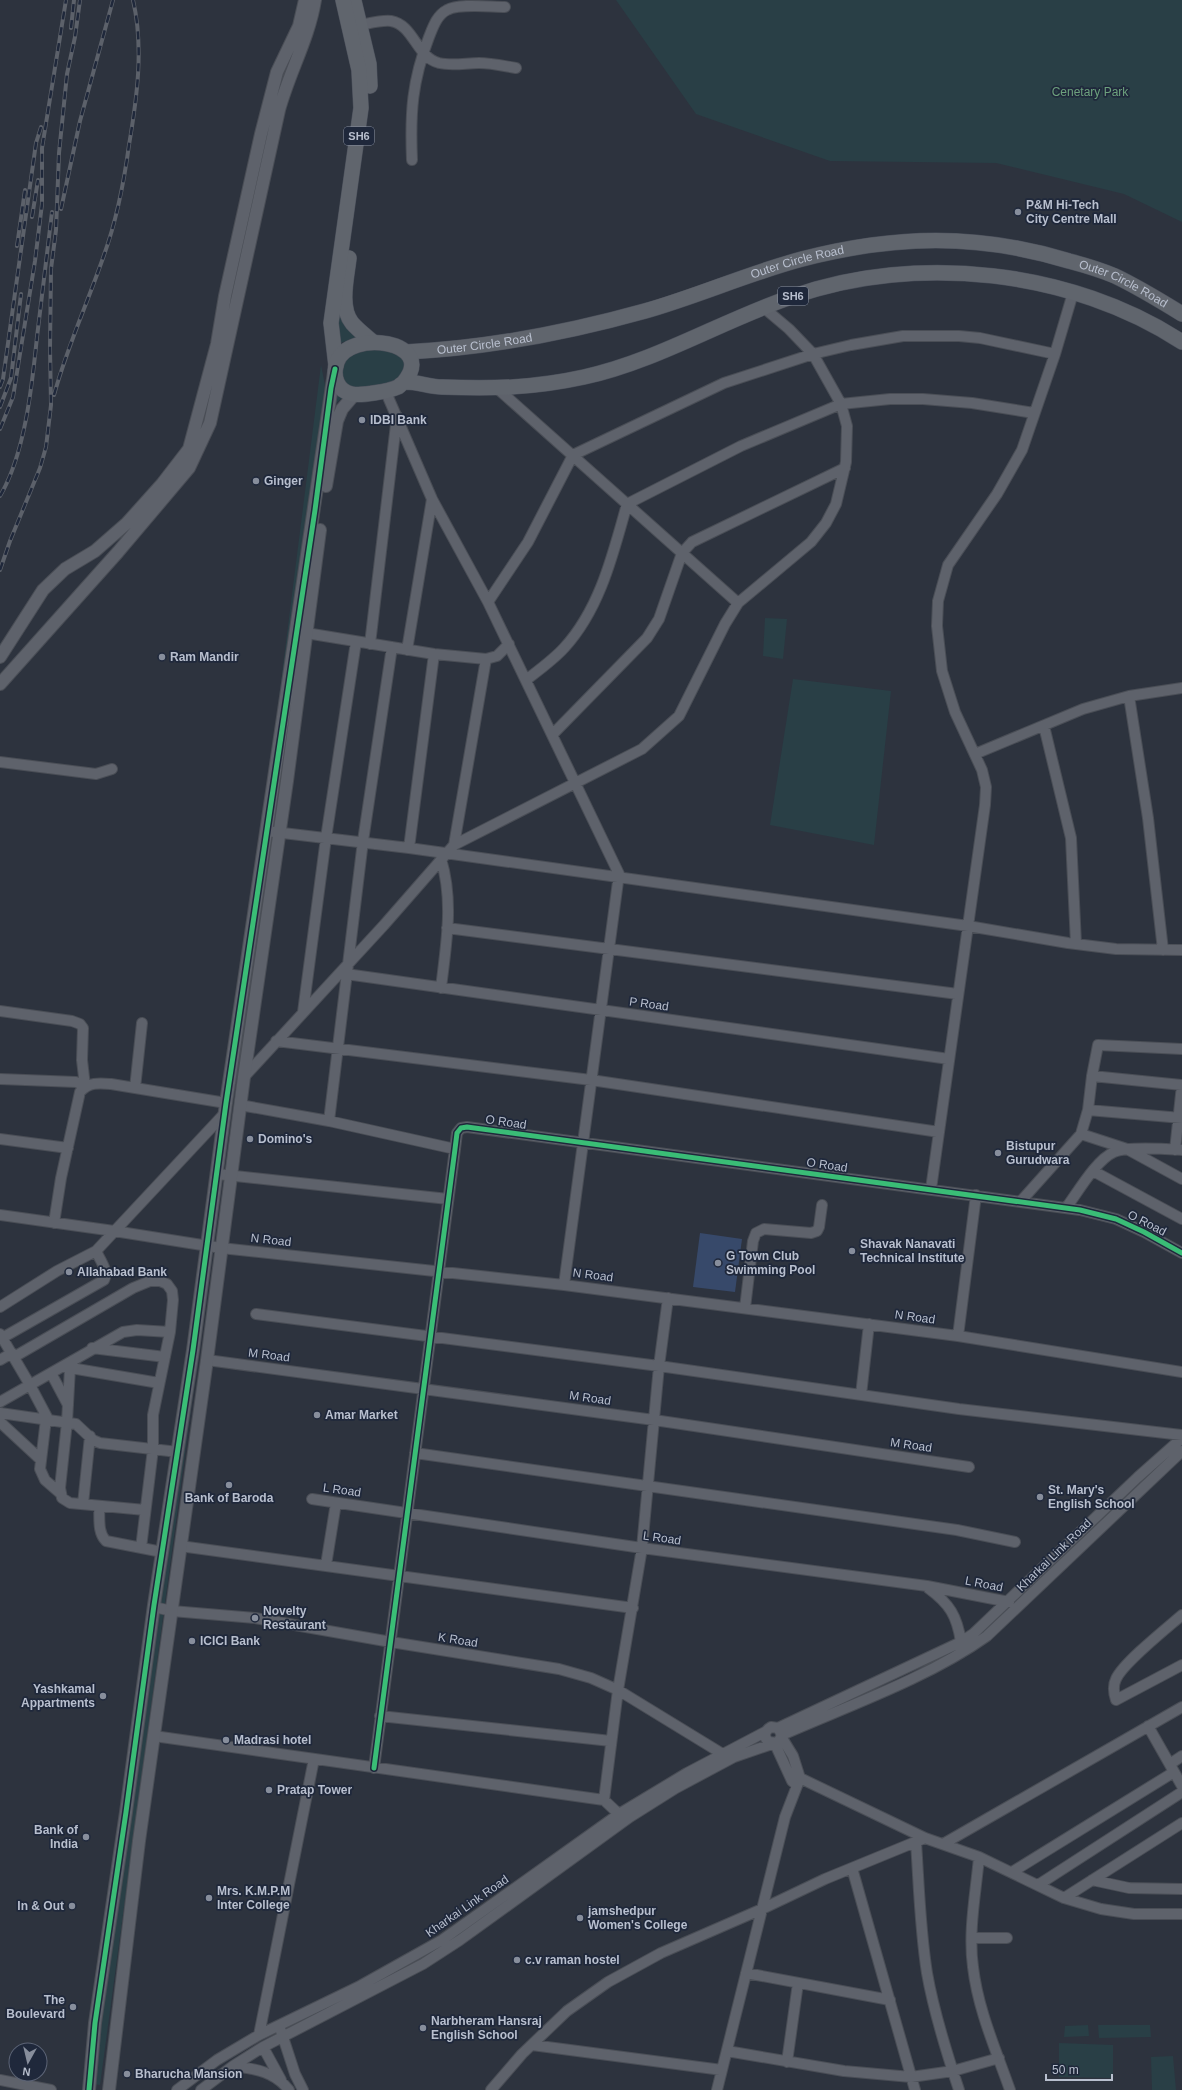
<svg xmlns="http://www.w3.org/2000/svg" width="1182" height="2090" font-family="Helvetica,sans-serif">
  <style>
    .green { fill: #293f46 }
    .water { fill: #37496a }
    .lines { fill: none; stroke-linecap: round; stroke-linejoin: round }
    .minor-casing { stroke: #4a4e56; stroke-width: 12 }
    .tertiary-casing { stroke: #4a4e56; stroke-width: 14 }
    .primary-casing { stroke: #4b505b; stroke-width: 16 }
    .minor { stroke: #5e626b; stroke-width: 10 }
    .tertiary { stroke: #5e626b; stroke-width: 12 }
    .primary { stroke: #60656d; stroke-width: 15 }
    .rail-casing { stroke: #5c616a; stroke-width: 4 }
    .rail { stroke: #1f283b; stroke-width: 2.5; stroke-dasharray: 8; stroke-linecap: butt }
    .cycleway-casing { stroke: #1f283b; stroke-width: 8 }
    .cycleway { stroke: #3abd76; stroke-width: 5 }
    .poi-dot { fill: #878e9c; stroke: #1f283b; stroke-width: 1.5 }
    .labels { text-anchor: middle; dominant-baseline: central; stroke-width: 3.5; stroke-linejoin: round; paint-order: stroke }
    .shield { fill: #1f283b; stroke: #8a92a2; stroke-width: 1 }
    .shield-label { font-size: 11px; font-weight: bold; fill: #b8bfce }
    .park-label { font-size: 12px; fill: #6da17d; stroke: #1f283b }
    .poi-label { font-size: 12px; font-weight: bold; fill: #b8bfce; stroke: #1f283b; text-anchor: start }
    .street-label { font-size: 12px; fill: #b8bfce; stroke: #1f283b }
  </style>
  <rect width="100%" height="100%" fill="#2d333e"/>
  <path class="green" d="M616,0H1182V222L1124,194L996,163L830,161L696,114Z
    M341,280L358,338L336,344Z
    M358,349L389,350L408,360L399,384L347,390L338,367Z
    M321,365L325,385L338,391L349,392L330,408L324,431L214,1237L211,1236Z
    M765,618L787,619L783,659L763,656Z
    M793,679L891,691L874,845L770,825Z
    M208,1253L212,1254L100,2085L93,2084Z
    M1088,2025L1089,2036L1064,2037L1065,2026Z
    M1098,2025H1150L1151,2037L1099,2038Z
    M1059,2043L1113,2045V2078L1059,2077Z
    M1173,2056L1176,2090H1152L1151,2057Z"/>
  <path class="water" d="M700,1233L742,1239L735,1292L693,1287Z"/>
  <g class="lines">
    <g class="minor-casing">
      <path id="minor" d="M361,25C371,23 381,20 391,21C414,25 416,57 439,63C452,66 466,63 479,63C491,63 504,66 516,68
        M412,160C410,113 412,81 429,37C433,27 437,15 447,10C459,3 490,7 505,7
        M498,389L738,603
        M385,390L432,499L488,602L619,874L564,1285
        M488,602L528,542L573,455L724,383L813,354L851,345L903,336H959L980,338L1055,354
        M300,632L434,654L486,659
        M370,644L397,416
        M407,650L432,499
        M526,680C539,670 553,660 564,648C600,609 613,554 627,504L741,446L841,404L890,399H923L972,403L1034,413
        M1129,696L1148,818L1163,950
        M1044,726L1071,838L1076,944
        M552,735L647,638L659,619L682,553L692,542L845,468
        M975,754L1083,709L1129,696L1182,688
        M0,762L96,774L112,769
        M266,831L409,848L968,926L1068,943L1116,949L1182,950
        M454,845L486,659L497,656L509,644
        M409,848L434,654
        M447,928L958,994
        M346,974L949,1059
        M441,988C446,945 454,902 441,859
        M0,1011L72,1021L80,1024L83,1028L82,1060L85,1086
        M303,1012L326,838L356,642
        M276,1041L591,1080L939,1132
        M1092,1076L1182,1085
        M244,1077L384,925L454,845L642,749L679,716L725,624L738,603L811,542L826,523L836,504L846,462L847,426L841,404L813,354L789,329L763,307
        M0,1079L76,1082L85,1086
        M135,1088L142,1023
        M240,1105L329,1121L455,1149
        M1088,1110L1182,1118
        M329,1121L363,841L392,647
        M1081,1134L1127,1149L1182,1179
        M0,1139L68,1148
        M1175,1150L1182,1085
        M1093,1171L1182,1219
        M217,1174L448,1199
        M931,1189L985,805L986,787L982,770L955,712L942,671L937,626L938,601L948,565L997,494L1022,450L1055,354L1073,293
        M1021,1201L1081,1134L1088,1110L1092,1076L1098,1045L1182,1049
        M1066,1208C1078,1192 1096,1160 1114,1152C1127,1146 1167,1149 1182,1150
        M0,1215L114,1231L221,1248L564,1285L958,1336L1182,1372
        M54,1223L61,1178L80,1092C89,1082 99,1083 111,1084L226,1103
        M0,1307L57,1271L96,1251L225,1113
        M745,1308L753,1241L756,1233L764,1229L811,1233L817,1231L819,1227L822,1205
        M256,1314L659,1366L959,1409L1182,1435
        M0,1334L30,1385L48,1419
        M958,1336L976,1195
        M2,1338L104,1280C109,1271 100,1260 96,1251
        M92,1348L165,1357
        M14,1357L133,1288L150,1281H160L167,1284L172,1291L173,1300L170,1332L153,1415V1449L141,1548
        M0,1360L12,1353
        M207,1360L654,1420L969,1467
        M65,1367L159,1383
        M70,1368L67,1422L60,1488L62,1498L70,1503L145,1510
        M51,1373L68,1405
        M861,1395L869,1324
        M0,1402L123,1332L137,1330L170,1332
        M0,1413L76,1424L93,1440L100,1443L178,1452
        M46,1419L40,1469L45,1480L60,1493
        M0,1422L40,1459
        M415,1453L957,1530L1015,1542
        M312,1499L642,1548L927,1586L1009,1602
        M83,1504L90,1436
        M99,1506C100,1517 97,1532 106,1541L162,1552
        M180,1546L633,1608
        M326,1565L336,1503
        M928,1588C950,1604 957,1616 961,1642
        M154,1607L172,1611L255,1618L391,1642L559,1669L591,1678L618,1690L721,1753
        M1182,1615C1167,1628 1123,1663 1116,1679C1113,1685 1114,1694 1116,1700L1182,1665
        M380,1716L611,1741
        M1148,1726L1182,1786
        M778,1728L961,1642L973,1634L1138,1477L1182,1438
        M782,1735L778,1728L771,1727C764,1731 763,1737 769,1742L778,1743L782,1735C848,1706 928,1678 987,1636L1182,1451
        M154,1736L604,1800L623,1818
        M775,1744L792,1781L797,1785
        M1170,1764L1182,1756
        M374,1768L455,1149L457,1133L461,1128L467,1127L1080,1210L1116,1219L1144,1232L1182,1253
        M800,1778L925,1838L979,1857L1064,1898L1101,1909L1134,1914H1182
        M604,1800L618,1690L642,1548L659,1366L668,1298
        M916,1842C919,1886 920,1929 927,1973C934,2013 946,2051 959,2090
        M943,1844L1182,1707
        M979,1857C976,1892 968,1931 973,1967C978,2010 996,2050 1010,2090
        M852,1868L915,2090
        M1012,1872L1174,1772
        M1092,1880L1129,1888L1182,1889
        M1038,1885L1182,1792
        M1064,1898L1182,1823
        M972,1938H1007
        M746,1973L890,2000
        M281,2031L295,2074L303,2090
        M259,2035L314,1759
        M532,2045L722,2070
        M263,2047L281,2080
        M727,2051L844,2071L911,2077L953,2071L999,2058
        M787,2062L798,1983
        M233,2066C255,2069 274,2071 289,2090
        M0,2080L51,2090
        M177,2090L217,2060L259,2035L358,1987L442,1940L619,1814L687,1773L765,1732
        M201,2090L233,2066L263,2047L423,1964L460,1940L630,1817L676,1788L734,1757L772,1744
        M491,2090L522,2054L567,2011L608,1982L661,1953L762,1909L825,1879L925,1838
        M717,2090L785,1817L800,1778L793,1756L782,1738"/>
    </g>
    <g class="tertiary-casing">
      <path id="tertiary" d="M326,486L337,421L342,409L354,395
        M0,657L43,590L65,569L95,551L127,523L162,484L189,449L217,344L225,296L261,134L277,72L299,26L305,0
        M0,684L118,552L189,468L210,423L279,110C289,73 309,38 315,0
        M89,2090L95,2023L126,1812L154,1605L193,1350L226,1103L334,372
        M109,2090L139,1841L207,1360L244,1077L287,781L320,530"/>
    </g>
    <g class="primary-casing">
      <g id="primary">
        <path d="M354,1L369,64L370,86"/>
        <path d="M349,258C347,277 339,307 352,323C358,330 366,336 373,342"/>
        <path id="s1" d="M406,352C488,348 566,333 645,311C698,296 749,273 802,259C895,235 977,233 1069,261C1084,265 1101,270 1115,276C1138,287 1161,301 1182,314"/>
        <path d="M336,366L331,323L361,108L359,70L343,0"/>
        <path d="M404,382C438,341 349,328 337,362C332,376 337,391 352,394C362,396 389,391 398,387C402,384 401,383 406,382C418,382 430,387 442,387C492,389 534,388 584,377C657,361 723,320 794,296C917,253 1072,270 1182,342"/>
      </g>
    </g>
    <use href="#minor" class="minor"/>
    <use href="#tertiary" class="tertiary"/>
    <use href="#primary" class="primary"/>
    <g class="rail-casing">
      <path id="rail" d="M71,28L74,0
        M61,209L80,121L113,0
        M32,217L38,180
        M17,246L25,190
        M0,387L3,379L36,143L41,127
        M54,395C67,347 88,302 104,255C117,219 124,182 129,145C137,98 144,47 133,0
        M0,407L11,378L21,294
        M0,429L13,397L35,261L42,204V148L66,0
        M0,496C25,454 32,386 37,337C42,295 47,254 52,212
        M0,570L10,541L40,468L46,447L51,405L50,348L51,269L56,230L59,153L67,74L75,37L80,0"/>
    </g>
    <use href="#rail" class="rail"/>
    <g class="cycleway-casing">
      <path id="cycleway" d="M374,1768L455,1149L457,1133L461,1128L467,1127L1080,1210L1116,1219L1144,1232L1182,1253
        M89,2090L95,2023L126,1812L154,1605L193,1350L226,1103L315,510L331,388L335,369"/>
    </g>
    <use href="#cycleway" class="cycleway"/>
  </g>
  <g class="poi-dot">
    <circle cx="1018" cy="212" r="4"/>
    <circle cx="362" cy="420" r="4"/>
    <circle cx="256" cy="481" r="4"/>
    <circle cx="162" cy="657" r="4"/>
    <circle cx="250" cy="1139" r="4"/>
    <circle cx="998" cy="1153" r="4"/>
    <circle cx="852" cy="1251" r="4"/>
    <circle cx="718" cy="1263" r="4"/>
    <circle cx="69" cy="1272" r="4"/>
    <circle cx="317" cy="1415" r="4"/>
    <circle cx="229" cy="1485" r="4"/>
    <circle cx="1040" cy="1497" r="4"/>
    <circle cx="255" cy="1618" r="4"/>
    <circle cx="192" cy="1641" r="4"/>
    <circle cx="103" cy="1696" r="4"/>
    <circle cx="226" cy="1740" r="4"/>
    <circle cx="269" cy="1790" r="4"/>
    <circle cx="86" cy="1837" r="4"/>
    <circle cx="209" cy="1898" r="4"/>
    <circle cx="72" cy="1906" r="4"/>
    <circle cx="580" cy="1918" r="4"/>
    <circle cx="517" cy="1960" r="4"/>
    <circle cx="73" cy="2007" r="4"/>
    <circle cx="423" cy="2028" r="4"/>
    <circle cx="127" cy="2074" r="4"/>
  </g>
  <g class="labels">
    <g class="shield">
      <rect x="344" y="127" width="30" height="18" rx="3"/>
      <rect x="778" y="287" width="30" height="18" rx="3"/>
    </g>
    <g class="shield-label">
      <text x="359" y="136">SH6</text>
      <text x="793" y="296">SH6</text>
    </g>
    <g class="park-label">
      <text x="1090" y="92">Cenetary Park</text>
    </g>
    <g class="poi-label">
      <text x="1026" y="205">P&amp;M Hi-Tech<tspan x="1026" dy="14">City Centre Mall</tspan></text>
      <text x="370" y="420">IDBI Bank</text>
      <text x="264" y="481">Ginger</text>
      <text x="170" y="657">Ram Mandir</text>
      <text x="258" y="1139">Domino's</text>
      <text x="1006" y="1146">Bistupur<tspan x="1006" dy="14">Gurudwara</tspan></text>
      <text x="860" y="1244">Shavak Nanavati<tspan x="860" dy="14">Technical Institute</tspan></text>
      <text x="726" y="1256">G Town Club<tspan x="726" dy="14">Swimming Pool</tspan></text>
      <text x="77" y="1272">Allahabad Bank</text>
      <text x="325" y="1415">Amar Market</text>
      <text x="1048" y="1490">St. Mary's<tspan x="1048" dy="14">English School</tspan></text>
      <text x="229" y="1498" text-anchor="middle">Bank of Baroda</text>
      <text x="263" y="1611">Novelty<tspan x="263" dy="14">Restaurant</tspan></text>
      <text x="200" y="1641">ICICI Bank</text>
      <text x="95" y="1689" text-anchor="end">Yashkamal<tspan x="95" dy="14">Appartments</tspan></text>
      <text x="234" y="1740">Madrasi hotel</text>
      <text x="277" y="1790">Pratap Tower</text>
      <text x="78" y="1830" text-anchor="end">Bank of<tspan x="78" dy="14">India</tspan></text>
      <text x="217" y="1891">Mrs. K.M.P.M<tspan x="217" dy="14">Inter College</tspan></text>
      <text x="64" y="1906" text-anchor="end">In &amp; Out</text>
      <text x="588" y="1911">jamshedpur<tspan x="588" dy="14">Women's College</tspan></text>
      <text x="525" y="1960">c.v raman hostel</text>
      <text x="65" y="2000" text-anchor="end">The<tspan x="65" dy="14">Boulevard</tspan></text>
      <text x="431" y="2021">Narbheram Hansraj<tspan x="431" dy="14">English School</tspan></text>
      <text x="135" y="2074">Bharucha Mansion</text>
    </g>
    <g class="street-label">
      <text stroke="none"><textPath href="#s1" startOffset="403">Outer Circle Road</textPath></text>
      <text stroke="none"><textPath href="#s1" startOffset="738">Outer Circle Road</textPath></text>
      <text stroke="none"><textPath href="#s1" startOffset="79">Outer Circle Road</textPath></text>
      <text transform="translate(649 1004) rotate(8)">P Road</text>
      <text transform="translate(506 1122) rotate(8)">O Road</text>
      <text transform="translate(827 1165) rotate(8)">O Road</text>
      <text transform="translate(1147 1223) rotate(27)">O Road</text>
      <text transform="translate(271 1240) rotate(6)">N Road</text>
      <text transform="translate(593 1275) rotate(7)">N Road</text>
      <text transform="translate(915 1317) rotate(8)">N Road</text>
      <text transform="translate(269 1355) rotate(7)">M Road</text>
      <text transform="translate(590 1398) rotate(8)">M Road</text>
      <text transform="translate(911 1445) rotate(8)">M Road</text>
      <text transform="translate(342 1490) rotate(8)">L Road</text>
      <text transform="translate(662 1538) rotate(8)">L Road</text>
      <text transform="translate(1054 1555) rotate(-44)">Kharkai Link Road</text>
      <text transform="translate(984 1584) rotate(11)">L Road</text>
      <text transform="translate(458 1640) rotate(9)">K Road</text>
      <text transform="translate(467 1906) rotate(-35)">Kharkai Link Road</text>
    </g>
  </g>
  <g transform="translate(28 2062) rotate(188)"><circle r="19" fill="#1f283b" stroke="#5c6476"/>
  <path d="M0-3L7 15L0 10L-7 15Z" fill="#878e9c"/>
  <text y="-6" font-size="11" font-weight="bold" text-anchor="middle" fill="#b8bfce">N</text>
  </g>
  <path d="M1046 2074v6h66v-6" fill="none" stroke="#b8bfce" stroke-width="2"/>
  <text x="1052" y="2074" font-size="12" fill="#b8bfce" stroke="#1f283b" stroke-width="3" paint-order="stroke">50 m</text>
</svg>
